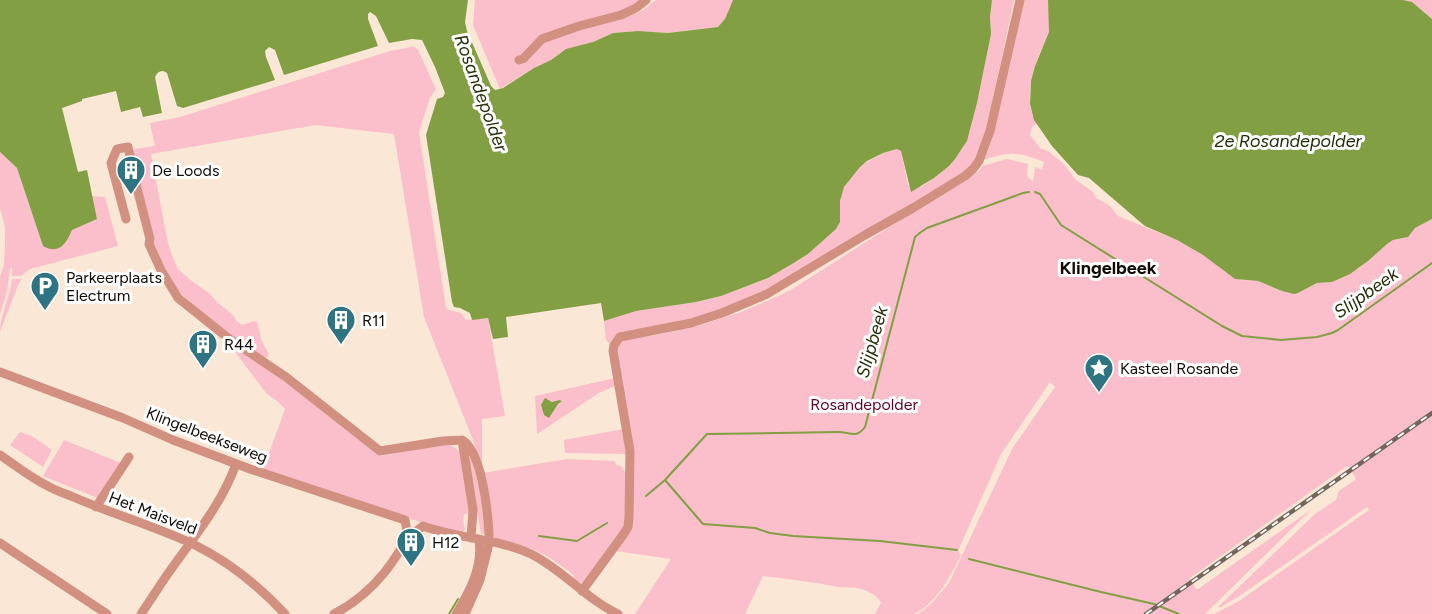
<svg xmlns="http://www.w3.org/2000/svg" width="1432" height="614" font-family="Figtree,sans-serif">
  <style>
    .green { fill: #fabfca; fill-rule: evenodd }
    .water { fill: #829f43 }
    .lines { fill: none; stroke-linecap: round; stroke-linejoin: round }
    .stream { stroke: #829f43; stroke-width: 2 }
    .street { stroke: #d19080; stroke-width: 9 }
    .rail-casing { stroke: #73665c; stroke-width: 4.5 }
    .rail { stroke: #fff; stroke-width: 2; stroke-dasharray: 7; stroke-linecap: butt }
    .labels { text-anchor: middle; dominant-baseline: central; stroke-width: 6; stroke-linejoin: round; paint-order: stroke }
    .poi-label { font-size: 16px; fill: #110a05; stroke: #fff; text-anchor: start }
    .park-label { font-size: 16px; fill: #600429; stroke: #fff }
    .street-label { font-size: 16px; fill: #110a05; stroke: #fff }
    .water-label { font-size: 18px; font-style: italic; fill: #242f08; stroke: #fff }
    .neighbourhood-label { font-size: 18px; font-weight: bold; fill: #110a05; stroke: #fff }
  </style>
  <rect width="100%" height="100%" fill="#fbe7d5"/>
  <path class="green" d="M475,0H644L632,8L546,34L515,63L524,64L527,59L543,41L571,31L635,14L643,10L656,0H733L725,19L718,27L668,33L638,31L613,33L593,42L561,52L551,60L534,68L500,89L473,25Z
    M992,0H1014L982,150L970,169L775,287L714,313L619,334L613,338L609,343L606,340L604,321L636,311L696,302L721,296L768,278L792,264L808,254L836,229L840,222V201L844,187L860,167L867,162L883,153L898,149L901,151L908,185L921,187L934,178L949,166L963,148L969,134L977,103L991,34L990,17Z
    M1021,0H1048C1049,11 1051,23 1049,33C1048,39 1044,45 1041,50C1032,69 1023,105 1037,123L1032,127L1030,135L1040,148L1048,151L1064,164L1075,179L1093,192L1096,198L1109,205L1118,216L1177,240L1211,260L1225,272L1241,280L1258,281L1282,291L1298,293L1317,283L1332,282L1359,268L1387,244L1393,240L1405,238L1415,228L1432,219V614H1214L1239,601L1369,510L1367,507L1238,597L1221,607H1218L1315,514L1336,500L1339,491L1356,479L1349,467L1347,466L1190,578V579L1196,589H1198L1312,509L1205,614H918L932,603L949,583L1012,449L1055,387L1050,382L1001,454L958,551L961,555C952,574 935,606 913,614C906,614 884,614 875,614L881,603C877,594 866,590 857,588C851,587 845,588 838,587C813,582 788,579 763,576L745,614H635L671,559L615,551L626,537L632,458L614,344L620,340L656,335L698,326L741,312L767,301L789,291L924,205L961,183L979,171L982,166L1007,159L1028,164L1027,177L1033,181L1035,167L1042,170L1044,162C1019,152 1010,151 984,160L991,142Z
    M1403,0H1432V19L1412,2Z
    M411,47H415L418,50L436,89L430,98L419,132L446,308L449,310L461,313L466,320L488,318L505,416L482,419V468L473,440L424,317L394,134L315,125L151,154L168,243L172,255L178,269L189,279L209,293L217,302L232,314L237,321L242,325L254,321L257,322L262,341L268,353L269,354L265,359L219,329L179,292L154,249L132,152L135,149L155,146L150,123L180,117L390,51Z
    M0,152L17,168L43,246L63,245L68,238L72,230L97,219L92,196L105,197L118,246L30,269L21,276H12V269L10,268L7,292L0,314V277L4,265L5,245V227L0,209Z
    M12,279H22L18,285L0,332C0,314 10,298 12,279Z
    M226,340L278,375L381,456L443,444C451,445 455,447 461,453L469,512L464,515L463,519L465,530L462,532L426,524L263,470L285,409L277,401L266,393Z
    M615,378L617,385L599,393L537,434L535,396ZM548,399L552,402L559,400V403L550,416L544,415L541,405Z
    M624,429L627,454L565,453L564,440Z
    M20,432L32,436L52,450L43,467L10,445Z
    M64,440L121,463L100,499L43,476Z
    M469,457H471L481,494L485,534H481L468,459Z
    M567,459L615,461L616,465L621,466L627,475L625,526L585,581L582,583L574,580V576L570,572L549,557L530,548L527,549L492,539L483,473Z"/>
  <path class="water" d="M0,0H468L465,22L467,31L491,86L495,90L503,88L534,68L551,60L566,49L593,42L613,33L638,31L668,33L718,27L725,19L733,0H992L990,17L991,34L977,103L967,141L955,159L949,166L934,178L911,192L901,151L897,149L883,153L867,161L860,167L844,187L840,201V222L836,229L808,254L792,264L768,278L721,296L696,302L636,311L604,321L601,303L506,317L508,337L493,339L488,318L472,320L470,313L460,308L454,307L452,302L426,135L437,99L443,97L445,93L435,67L422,40L412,39L389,43L376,16L370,12L368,14V19L378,46L284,75L275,50L269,47L265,51L266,57L275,80L183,108L177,106L167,73C162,69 158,71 155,77L162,113L143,117L140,107L121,112L116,91L82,99V101L62,108L78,172L87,170L97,219L72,230C66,244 59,255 43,246L17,168L0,152Z
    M1048,0H1403L1412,2L1432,19V219L1415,228L1408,237L1393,240L1387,244L1368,261L1350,274L1332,282L1317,283L1298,293L1294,294L1282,291L1258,281L1235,279L1203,255L1177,240L1145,226L1139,221L1089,178L1078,175L1052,146L1034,120L1030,104L1031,81L1035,66L1049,32Z
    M545,398L552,402L559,400L562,401L558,404L549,418L544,415L541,405Z"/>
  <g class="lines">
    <path class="stream" d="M1035,192L1040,194L1061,225L1222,326L1242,336L1281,340L1317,337L1332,333L1338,330L1432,263
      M665,480L707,434L838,432C851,432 856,439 865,427L915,237L921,232L927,228L1023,193L1029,192
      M646,496L665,480L703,524L755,528L770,533L793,536L880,541L957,550
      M539,536L577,541L607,523
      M969,559L1101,592L1154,604L1179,614
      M449,614L458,599"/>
    <path class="street" d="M519,60L523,59L542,39L579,26L621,15L636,8L646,0
      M126,219L111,163L117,149L128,147L137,188L150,239L149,244L161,270L178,298L228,338L286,377L380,451L443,441L462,440
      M0,372L123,418L173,440L250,469L405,520L407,531L406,540
      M462,440C482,451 488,513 489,535
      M462,440L473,510L471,538
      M0,455C15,465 30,477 46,485C54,490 63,493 71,496C112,514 155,526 195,545C229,562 259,586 285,614
      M96,507L129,457
      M0,543L107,614
      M582,591L623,535L628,527L629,517L630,451L613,351L614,345L620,337L691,323L722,313L767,294L865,235L913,208L965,176L973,169L979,161L990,131L1020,0
      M141,614C150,601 158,588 167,575C192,539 221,506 236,464
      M334,614C353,604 371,589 384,573C399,555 403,540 423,526C458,539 497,538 531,554C563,570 586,599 618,614
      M456,614C470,591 483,567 479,540
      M465,614L480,580L488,548"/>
    <g class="rail-casing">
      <path id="rail" d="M1146,614L1432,413"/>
    </g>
    <use href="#rail" class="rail"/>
  </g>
  <defs>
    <g id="building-pin" transform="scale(1.5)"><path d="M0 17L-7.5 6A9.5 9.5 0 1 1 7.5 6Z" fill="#2e7482" stroke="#fff"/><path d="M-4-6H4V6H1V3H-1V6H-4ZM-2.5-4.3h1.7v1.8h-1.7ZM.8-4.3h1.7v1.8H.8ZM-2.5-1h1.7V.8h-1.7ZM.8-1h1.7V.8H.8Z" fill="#fff"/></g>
    <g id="parking-pin" transform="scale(1.5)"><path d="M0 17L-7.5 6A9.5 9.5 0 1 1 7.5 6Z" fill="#2e7482" stroke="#fff"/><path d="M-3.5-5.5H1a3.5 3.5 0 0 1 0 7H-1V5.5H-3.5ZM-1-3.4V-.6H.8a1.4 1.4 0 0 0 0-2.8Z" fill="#fff"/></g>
    <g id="sight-pin" transform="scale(1.5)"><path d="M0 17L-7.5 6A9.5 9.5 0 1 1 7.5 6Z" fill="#2e7482" stroke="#fff"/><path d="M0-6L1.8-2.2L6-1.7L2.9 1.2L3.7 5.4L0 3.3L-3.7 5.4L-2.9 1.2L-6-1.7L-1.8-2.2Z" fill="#fff"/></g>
  </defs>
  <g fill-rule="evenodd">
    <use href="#building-pin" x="131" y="170"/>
    <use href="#parking-pin" x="45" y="286"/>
    <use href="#building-pin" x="341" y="320"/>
    <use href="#building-pin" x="203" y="344"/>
    <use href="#sight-pin" x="1099" y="368"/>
    <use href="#building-pin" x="411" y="542"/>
  </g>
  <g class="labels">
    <g class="poi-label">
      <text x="152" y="170">De Loods</text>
      <text x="66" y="277">Parkeerplaats<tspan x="66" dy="18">Electrum</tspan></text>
      <text x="362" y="320">R11</text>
      <text x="224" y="344">R44</text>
      <text x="1120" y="368">Kasteel Rosande</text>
      <text x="432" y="542">H12</text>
    </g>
    <g class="park-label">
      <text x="864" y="404">Rosandepolder</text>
    </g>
    <g class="street-label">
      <text transform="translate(207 435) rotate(21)">Klingelbeekseweg</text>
      <text transform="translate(153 513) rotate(21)">Het Maisveld</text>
    </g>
    <g class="water-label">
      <text transform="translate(481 93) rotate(70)">Rosandepolder</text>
      <text x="1288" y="141">2e Rosandepolder</text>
      <text transform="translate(1366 293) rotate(-35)">Slijpbeek</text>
      <text transform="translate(872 342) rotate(-74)">Slijpbeek</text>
    </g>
    <g class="neighbourhood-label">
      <text x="1108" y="268">Klingelbeek</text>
    </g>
  </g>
</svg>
